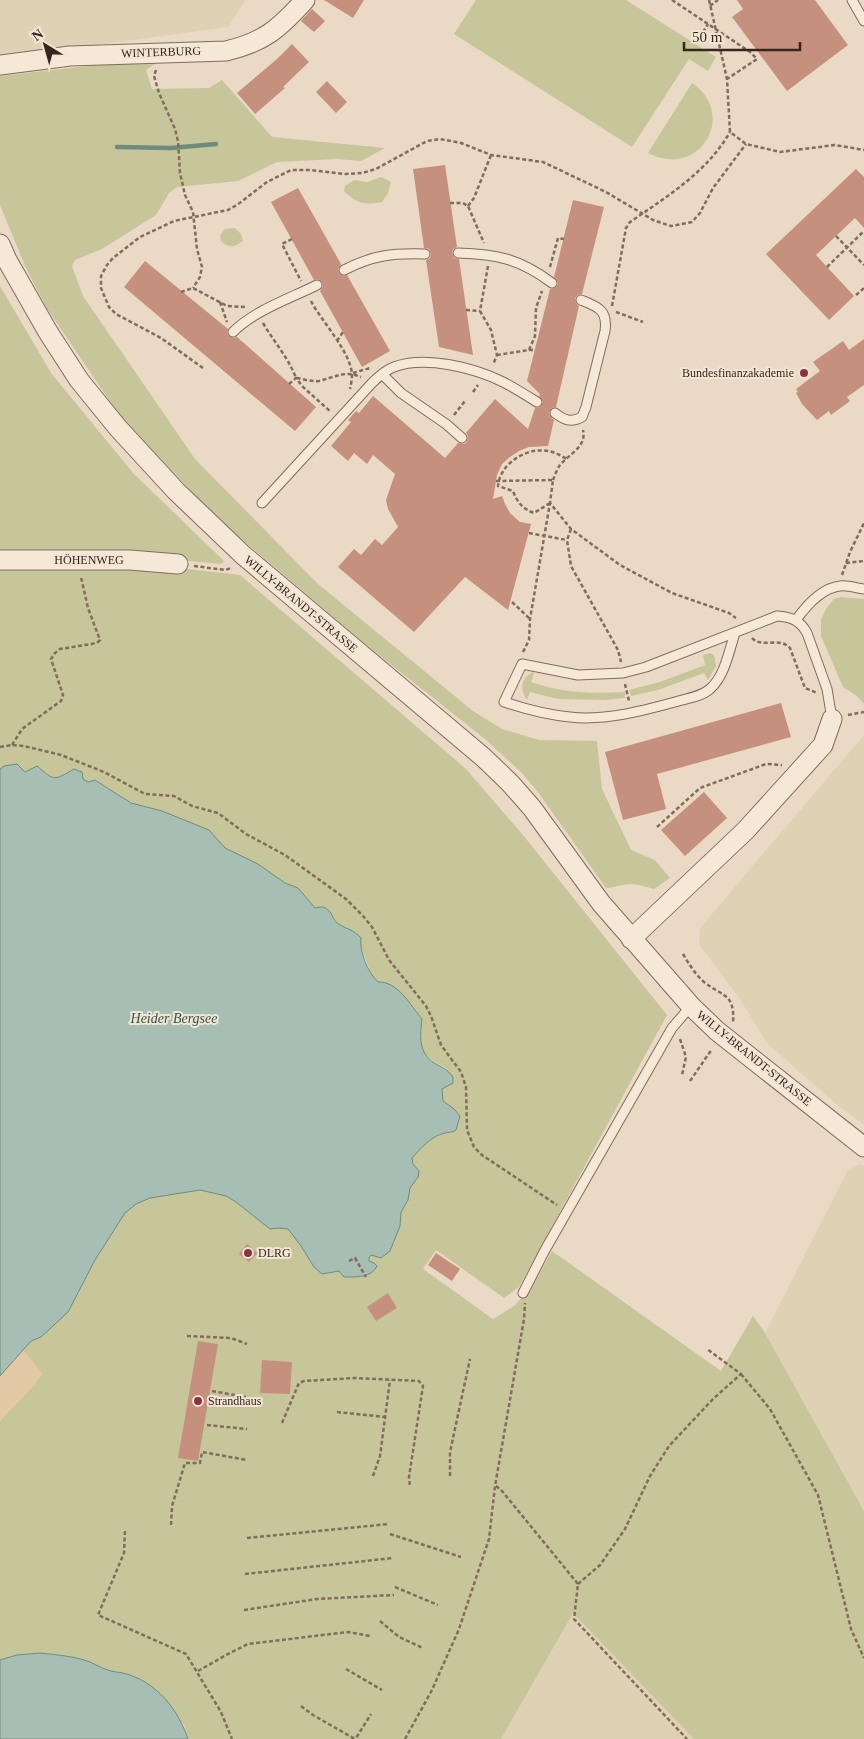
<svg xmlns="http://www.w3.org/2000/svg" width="864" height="1739" font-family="Georgia,serif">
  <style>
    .farmland { fill: #dfd1b3 }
    .green { fill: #c7c59a }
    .sand { fill: #e3c9a5 }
    .water { fill: #a6beb3; stroke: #6e8b7f }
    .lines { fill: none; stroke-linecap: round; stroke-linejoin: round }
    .stream { stroke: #6e8b7f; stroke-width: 4.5 }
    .building { fill: #c5917e }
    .lane-casing { stroke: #836b5d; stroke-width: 11 }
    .street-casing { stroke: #836b5d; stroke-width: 21 }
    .path { stroke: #836b5d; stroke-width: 2.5; stroke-dasharray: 4 2.5; stroke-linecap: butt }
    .lane { stroke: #f5e8d7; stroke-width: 9 }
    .street { stroke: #f5e8d7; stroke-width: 19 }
    .poi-dot { fill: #8c3241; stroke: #f2e5d4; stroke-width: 2 }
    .labels { text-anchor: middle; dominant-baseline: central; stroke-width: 4; stroke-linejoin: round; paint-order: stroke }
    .street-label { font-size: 12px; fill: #35261f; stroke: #f2e5d4 }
    .poi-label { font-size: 12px; fill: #35261f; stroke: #f2e5d4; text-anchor: start }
    .water-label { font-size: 14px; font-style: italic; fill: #30534b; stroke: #f2e5d4 }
  </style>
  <rect width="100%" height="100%" fill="#ead9c5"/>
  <path class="farmland" d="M0,0H246L228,27L0,58Z
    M864,735V1125L835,1103L768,1044L739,998L699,944L700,928Z
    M861,1164L864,1166V1511L765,1333L848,1170Z
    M573,1612L694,1739H501Z"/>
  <path class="green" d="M476,0H626L716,57L708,71L689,59L632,147L454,34Z
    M158,58V62L146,70L152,89L209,88L222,80L272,137L385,148L361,161L337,159L277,162L238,181L177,187L169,193L156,215L102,249L75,260L72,266L83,296L195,459L318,584L473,711L502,729L539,740L597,741L602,789L631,850L655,860L670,878L654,889C644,886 632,882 622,885C616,886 612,888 606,888L538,792L521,772L485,739L364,643L217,518L122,419L46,307L26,268L0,205V76Z
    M692,83C738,114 700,180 648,153Z
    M381,177L391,182L388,193L382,202C365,205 357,204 344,191L345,186L354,180L367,182Z
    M235,228L241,234L243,241C234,247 230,249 221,241L220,235L225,229Z
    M0,286L51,373L134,474L224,561L221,564L156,558L0,553Z
    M161,566L240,575L466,769L523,835L667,1015L519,1287L504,1298L436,1250L423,1269L493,1319L514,1306L532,1287L552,1251L721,1371L753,1316L765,1333L864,1511V1739H694L573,1613L501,1739H188L184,1725L149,1685L135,1678L123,1673L112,1672L76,1658L60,1655L40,1653L17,1655L0,1660V1377L31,1341L41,1337L82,1285L95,1260L125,1213L136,1204L150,1198L200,1190L226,1196L236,1202L270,1229L280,1228L288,1229L302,1246L314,1267L322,1274L340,1271L344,1277L369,1261V1258L371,1255H375L400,1226L401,1212L408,1200L410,1188L418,1177V1171L413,1164L412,1158C423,1146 434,1132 452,1133L454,1109L443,1101L442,1089L453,1083L446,1068C419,1057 419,1045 422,1019L373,978L360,945L357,933C350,930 341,927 335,921C327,911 332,905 315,908L298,888L285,883L258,864L225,848L209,830L162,811L131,803L96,780L88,782L83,779L82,772L74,769C53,781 55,781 37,766L25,772L4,766L0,769V567Z
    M841,597L864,599V704L857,696L843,687L821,636V620L826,609L834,599Z
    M710,653L714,655L716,666L708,680L704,673L658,690L631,696L629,690L660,682L705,665L703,655Z
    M533,672L534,673L531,682C564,693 590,694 625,692V698L604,700L558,699L530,692L527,700C519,689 521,678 533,672Z"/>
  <path class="sand" d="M23,1350L43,1374L28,1392L0,1421V1376Z"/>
  <path class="water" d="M17,764L25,772L37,766C55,781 53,781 74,769L82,772L83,779L88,782L95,780L131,803L162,811L209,830L225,848L258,864L285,883L298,888L315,908C320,907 323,906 327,909C332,912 332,918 336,922C344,929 354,929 361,938C359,951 368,973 378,982C398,981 411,1006 422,1019C420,1036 418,1052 434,1063C444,1069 445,1067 453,1077V1083L442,1089L443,1101L454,1109L460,1116L456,1130C452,1133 450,1132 445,1133C431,1136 421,1148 412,1158L413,1164L419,1171L418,1177L410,1188L408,1200L401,1212L400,1226L390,1251L381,1258L371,1255L369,1258V1261L374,1263L377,1266C371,1278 356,1277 344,1277L339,1271L322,1274L314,1267L301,1246L288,1229L279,1228L270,1229L236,1202L226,1196L200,1190L150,1198L136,1204L125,1213L95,1260L68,1312L41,1337L31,1341L0,1376V769L4,766Z
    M40,1653C57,1655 74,1656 90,1662C96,1665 101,1668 108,1670C113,1672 118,1672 123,1673C156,1681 178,1709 188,1739H0V1660L17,1655Z"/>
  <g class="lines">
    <path class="stream" d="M117,147L171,148L216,144"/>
  </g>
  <path class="building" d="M324,0H364L353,18Z
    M737,0H815L848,45L787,91L732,17L743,9Z
    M312,9L325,21L314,32L301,21Z
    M292,44L309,62L283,87L285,88L255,114L237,93L277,59Z
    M327,81L347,102L336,113L316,92Z
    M445,165L457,247L453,249L452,253L454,258L459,259L473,355L439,347L426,260L430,258L431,254L429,249L424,248L413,169Z
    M856,169L864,177V228L855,218L816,255L854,296L829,320L766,254Z
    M298,188L341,264L338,269L339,273L343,276L347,275L390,351L362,367L320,291L323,286L322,282L318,279L314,280L271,202Z
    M573,200L604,207L582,294L578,295L575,298L576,303L579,306L556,407L552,408L549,412L550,416L554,420L548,446L529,447L519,451L510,457L502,464L497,475L493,499L502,496L505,504L510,513L520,522L531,524L508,610L465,577L414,632L338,567L354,549L361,555L375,539L382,545L398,527L388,509L386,500L395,474L373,455L367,464L354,453L348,461L331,446L351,422L348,420L356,411L359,413L373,396L445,458L458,443L464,444L467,442L468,436L466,433L495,399L528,429L535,408L540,407L543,402L539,396L540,394L527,381L550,289L555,288L558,284L557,280L554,277Z
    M145,261L228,329L227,333L229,336L234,338L237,337L316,407L295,431L124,287Z
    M864,339V385L847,397L850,401L831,415L829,411L817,420L802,404L796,393L798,392L796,389L820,371L813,362L843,341L849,350Z
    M781,703L791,737L657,774L666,809L623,820L605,752Z
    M704,792L727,818L685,856L661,830Z
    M247,1244L257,1253L249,1262L239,1254Z
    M436,1253L460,1269L452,1281L428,1265Z
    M388,1293L397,1308L376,1321L367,1307Z
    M198,1341L218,1344L198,1461L178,1458Z
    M262,1360L292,1362L290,1394L260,1393Z"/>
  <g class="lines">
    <g class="lane-casing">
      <path id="lane" d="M852,0L864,21
        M458,253C497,254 520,259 552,283
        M344,270C373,255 393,253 425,254
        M233,332C255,310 289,299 317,285
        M382,374L401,393L446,424L462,438
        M555,413C564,420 571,423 582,417L586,407L605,331C608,310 598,307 581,300
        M262,503L372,383C378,377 385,370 394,367C425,355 475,368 503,382C515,388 526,395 537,402
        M796,620C806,606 822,588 840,586C848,585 856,588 864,589
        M735,633C729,651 725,675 711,688C702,697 687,698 675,702C642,711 605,721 570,717C548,715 525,709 504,702L522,664L578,675L623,673L646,667L777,616C791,617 800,620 807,633L827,689L832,719
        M523,1293L545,1250L672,1028L691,1006"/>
    </g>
    <g class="street-casing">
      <path id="street" d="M0,65L70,56L226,51C264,42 279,29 305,0
        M0,244L7,260L48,332L79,380L118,428L176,491L243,555L483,757L510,783L532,808L601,903L691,1006L717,1031L864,1147
        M0,560H130L178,564
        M631,939L745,831L823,745L832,719"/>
    </g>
    <path class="path" d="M672,0L750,52L757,59L727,79
      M709,0L727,79L730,132L746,144L780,152L835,145L864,150
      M710,6L718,0
      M696,43L708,24
      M156,70L154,76L159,93L175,129L178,141L180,173L185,195L193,212L197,249L202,267L200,277L193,288
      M450,203H463L468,206L484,243
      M468,206L474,198L491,155
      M836,236L864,265
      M292,239L282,244L301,281
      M488,266L480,311L491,330L497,355L493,365
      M550,267L558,238L564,239
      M827,267L864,231
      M181,292L193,288L227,306L245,307
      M856,295L864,288
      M311,301C322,322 350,351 352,374C352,379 351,385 350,389
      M220,302L227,322
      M612,306L626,228L630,222C668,196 707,172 730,132
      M466,310L480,311
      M616,312L643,322
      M263,323C274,342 288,357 296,378C303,379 312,382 319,381C335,377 345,370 361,377
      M337,341L343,332
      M529,350H535
      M497,355L529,350L535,336L536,308L542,291
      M203,368L161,338L116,314L109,307L101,288V276L107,265L113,258L140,237L174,221L228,210L237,205L267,182L291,170H310L345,174L362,173L376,169L427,141L440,139L461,143L491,155L543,162L606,192L653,220L671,226L692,222L700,213L713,188L746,144
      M353,373L370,368
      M289,384L296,378L303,387L331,412
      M473,392L478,385
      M454,415L465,401
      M553,480C555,475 557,469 560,465C569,454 587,447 583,430
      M496,481L553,480L550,503L571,529L620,565L672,593L729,613L736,618
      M550,503L534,513C523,509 517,502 513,491L498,486C500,463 527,447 548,451C555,452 561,456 567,459
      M571,529L567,540L571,566L618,650L621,662
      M529,533L567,540
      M846,563L864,561
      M194,566L225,570L231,568
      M842,575L850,552L864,523
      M512,602L530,619
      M752,638C762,649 779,636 790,648L805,688L817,693
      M523,652L529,640L530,619L550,503
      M625,684L629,701
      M848,715L864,712
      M12,745L22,729L61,701L63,695L51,659L55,653L60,649L97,643L100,640L88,608L81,577
      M0,747L12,745L24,746L61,755L104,772L145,794L174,796L192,806L218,813L246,834L285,855L346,899L363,916L372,927L389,960L426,1006L431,1016L441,1045L461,1072L466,1087L467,1130L474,1147L482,1155L557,1205
      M657,827L700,788L766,764L782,765
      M683,954C689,964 695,974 704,982C723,997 735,993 733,1023
      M680,1039L686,1057L682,1075
      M690,1081L712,1049
      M349,1261L355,1258L366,1277
      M187,1336L231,1338L247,1344
      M741,1374L770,1409L818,1495L851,1629L864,1658
      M212,1391L246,1397
      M337,1412L385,1417
      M282,1423L299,1383L304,1381L355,1378L419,1381L423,1386L409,1477L410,1487
      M207,1425L247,1429
      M373,1476L380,1456L390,1380
      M450,1476V1452L470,1359
      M496,1486L502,1491L578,1584L574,1619L687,1739
      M171,1525L172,1506L185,1463H200L202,1452L247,1460
      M125,1531L124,1553L98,1615L186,1654L221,1712L232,1739
      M390,1534L461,1557
      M247,1538L389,1524
      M245,1574L393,1558
      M578,1584L600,1565L625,1529L650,1476L669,1446L713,1399L741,1374L707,1349
      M395,1587L438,1605
      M244,1610L317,1599L394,1595
      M380,1621L399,1637L423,1648
      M346,1669L382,1690
      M198,1671L226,1655L248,1644L348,1632L370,1636
      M301,1706L313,1715L353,1738H356L371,1714
      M405,1739L432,1690L459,1629L489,1539L495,1486L524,1319L525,1303"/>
    <use href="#lane" class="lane"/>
    <use href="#street" class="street"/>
  </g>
  <g class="poi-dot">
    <circle cx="804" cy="373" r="5"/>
    <circle cx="248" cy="1253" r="5"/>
    <circle cx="198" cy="1401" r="5"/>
  </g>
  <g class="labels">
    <g class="street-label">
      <text transform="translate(161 52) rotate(-2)">WINTERBURG</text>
      <text x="89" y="560">HÖHENWEG</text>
      <text transform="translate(301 604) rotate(40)">WILLY-BRANDT-STRASSE</text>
      <text transform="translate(754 1058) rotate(39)">WILLY-BRANDT-STRASSE</text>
    </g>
    <g class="poi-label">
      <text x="794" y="373" text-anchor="end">Bundesfinanzakademie</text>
      <text x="258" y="1253">DLRG</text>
      <text x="208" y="1401">Strandhaus</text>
    </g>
    <g class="water-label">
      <text x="174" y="1018">Heider Bergsee</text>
    </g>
  </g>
  <g transform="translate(45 45) rotate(323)" stroke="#f2e5d4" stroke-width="4" paint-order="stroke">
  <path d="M0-4L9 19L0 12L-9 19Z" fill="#35261f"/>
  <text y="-8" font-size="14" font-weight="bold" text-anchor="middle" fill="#35261f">N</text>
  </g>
  <path d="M684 42v8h116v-8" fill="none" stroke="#35261f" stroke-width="2.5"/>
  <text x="692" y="42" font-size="15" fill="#35261f" stroke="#f2e5d4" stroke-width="4" paint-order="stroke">50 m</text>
</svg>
